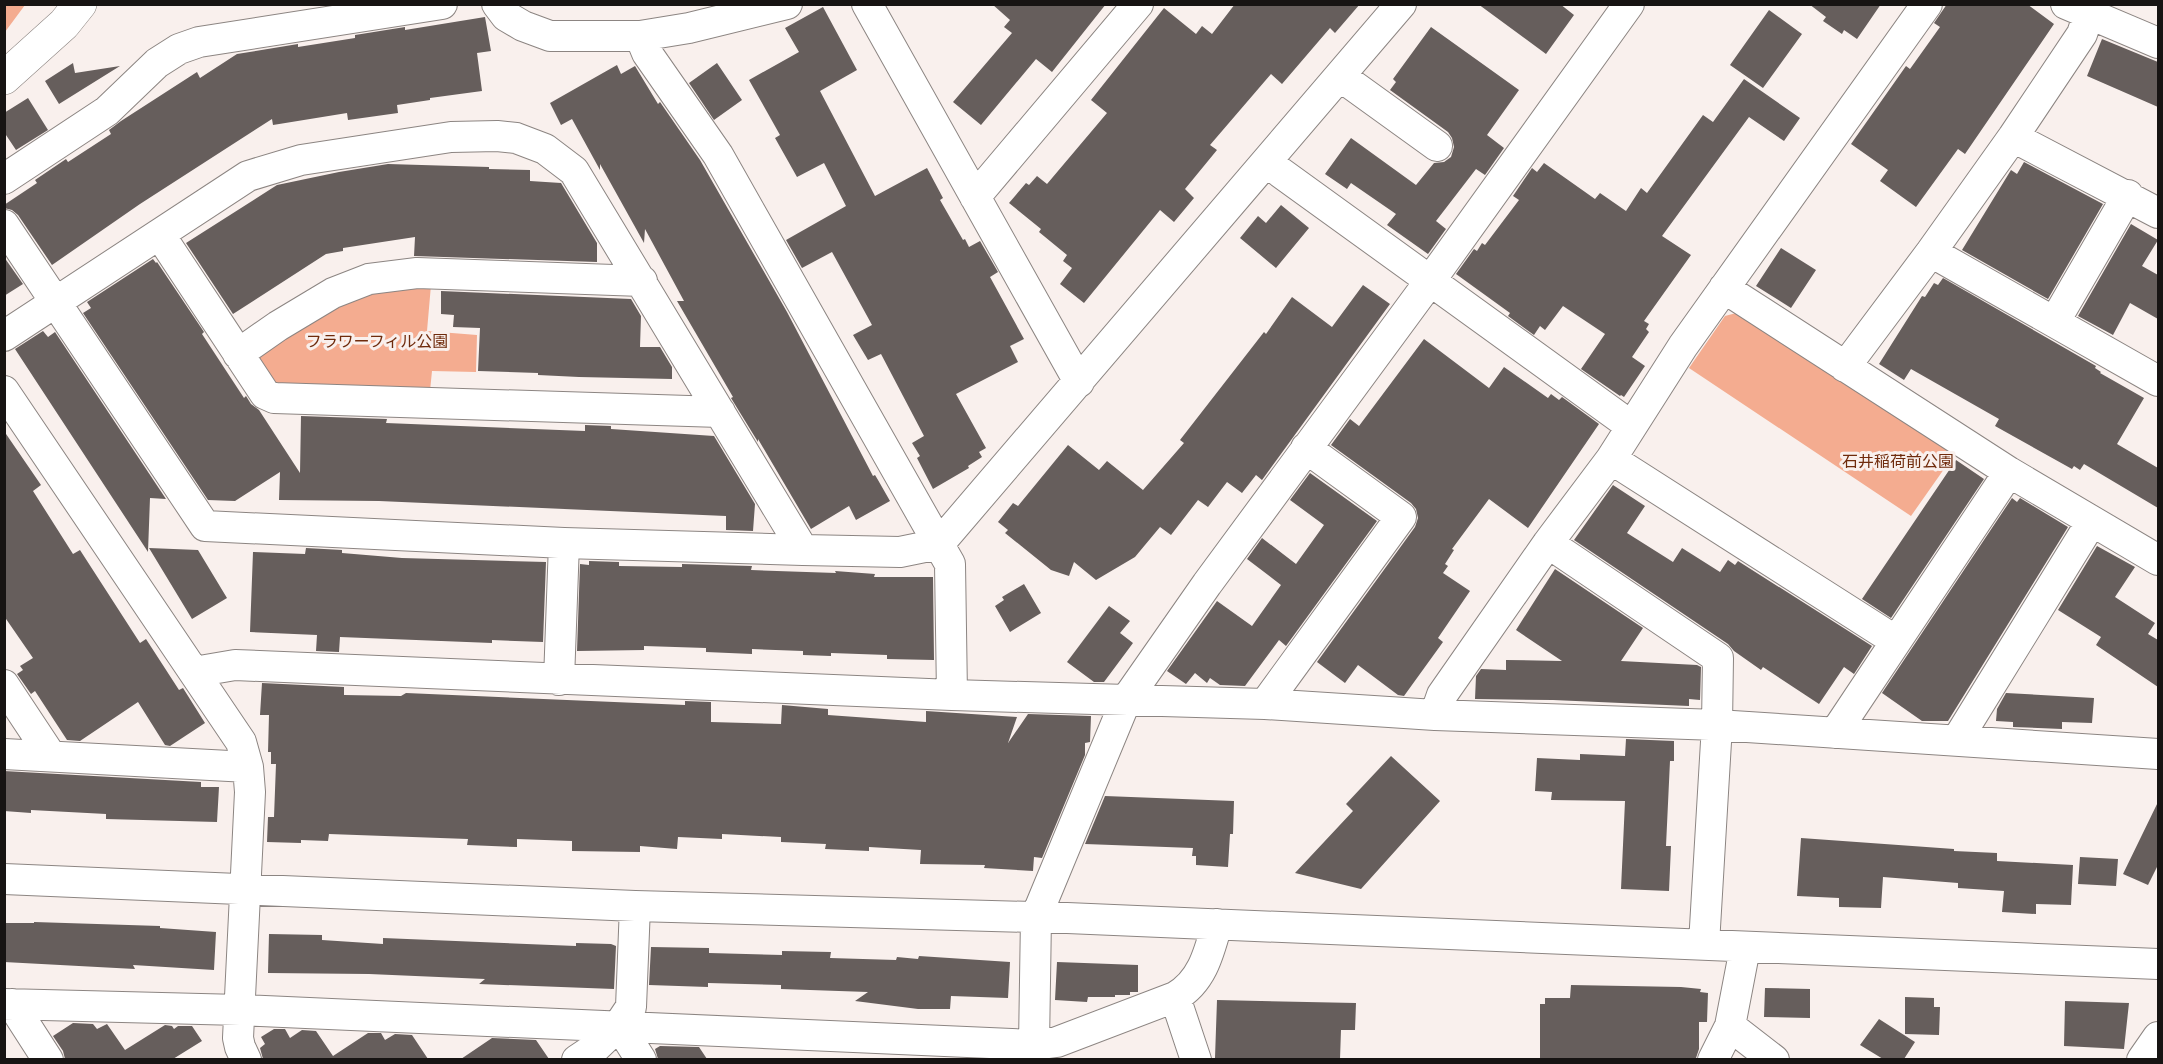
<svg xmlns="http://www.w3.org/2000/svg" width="2163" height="1064" font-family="Ubuntu,'Noto Sans JP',sans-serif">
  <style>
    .green { fill: #f4ac90 }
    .building { fill: #665e5c }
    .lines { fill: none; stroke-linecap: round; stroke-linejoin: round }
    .minor-casing { stroke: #8c8582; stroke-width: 32 }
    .major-casing { stroke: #8c8582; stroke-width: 34 }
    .minor { stroke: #fff; stroke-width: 30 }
    .major { stroke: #fff; stroke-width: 33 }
    .labels { text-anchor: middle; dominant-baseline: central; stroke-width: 6; stroke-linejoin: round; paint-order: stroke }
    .park-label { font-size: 16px; fill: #6f2b0c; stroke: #f9f0ed }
  </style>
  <rect width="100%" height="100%" fill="#f9f0ed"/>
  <path class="green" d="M5,4L25,5L5,32L4,5Z
    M431,285L427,331L477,335L476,372L432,371L430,391L285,388L267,380L258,366L261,351L337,301L374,288Z
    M1740,312L1956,452L1911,516L1689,368L1725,316Z"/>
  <path class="building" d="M992,4H1106L1052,72L1036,59L981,125L953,102L1012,33L1004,27L1010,20Z
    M1235,4H1360L1335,33L1330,28L1282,84L1271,74L1210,145L1217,150L1185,189L1194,198L1174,222L1160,210L1084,303L1060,284L1072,268L1063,261L1067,255L1039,232L1041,229L1009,203L1026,183L1029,185L1037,176L1047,184L1107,113L1091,100L1164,8L1196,34L1202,26L1212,34Z
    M1478,4H1560L1574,15L1546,54Z
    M1809,4H1881L1857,39L1844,30L1842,34L1823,21L1826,17Z
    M1947,4H2027L2054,24L1965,154L1958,149L1916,207L1880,181L1888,170L1851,144L1906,66L1910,69L1940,27L1934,23Z
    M823,7L857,70L820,91L875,196L927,168L943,198L940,200L963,240L965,239L969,247L980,241L998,272L990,277L1024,339L1010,346L1018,362L956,394L986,448L979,452L982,457L968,466L969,468L933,489L917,458L920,456L912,443L924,436L881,354L868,360L853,335L872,325L832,252L802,268L786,240L846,206L824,163L797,177L775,138L780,135L749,80L799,52L785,28Z
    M1769,10L1802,34L1763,88L1730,65Z
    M485,17L491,51L477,53L482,91L430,98V100L397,105L398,113L348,120L347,113L273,125L272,119L140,204L52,265L18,215L12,210L4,208V205L37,183L35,180L66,159L68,162L111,134L109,130L121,121L197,72L200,78L237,54L298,44V47L355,38V35L405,27V30Z
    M1431,27L1519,90L1487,135L1504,148L1485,175L1476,169L1436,221L1446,229L1428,254L1387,225L1396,214L1351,183L1347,189L1325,174L1351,138L1416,185L1434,163L1444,162L1451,157L1454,147L1452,138L1448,132L1390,90L1396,82L1393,79Z
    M2102,39L2158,62V107L2087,76Z
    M73,63L75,73L120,66L59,104L45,81Z
    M717,63L742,100L714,120L689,83Z
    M617,65L621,74L635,66L658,104L660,102L700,160L787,312L873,476L875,475L878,480L890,501L856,520L849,506L811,529L758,439V442L731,398L733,397L677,301H684L645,229L644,243L600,164V170L572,119L561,125L550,103Z
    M1744,79L1800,118L1784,141L1749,117L1662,236L1691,255L1644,321L1649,324L1646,329L1649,332L1632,357L1645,366L1624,397L1621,395L1620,396L1581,369L1605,334L1563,306L1545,330L1540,326L1534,335L1508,316L1510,313L1456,274L1474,249L1477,251L1482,243L1485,245L1519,200L1513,196L1532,168L1537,172L1544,163L1595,199L1600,193L1626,211L1641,188L1647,193L1703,115L1713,122Z
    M28,98L48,130L16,150L4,132V113Z
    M2024,162L2103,204L2048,299L1962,250L2011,170L2017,174Z
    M388,164L489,167V169L530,170V181L561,183L597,243V262L414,256L415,237L343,248V251L326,254L233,314L186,243L277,185L339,172Z
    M1281,205L1309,228L1276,268L1240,238L1258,216L1266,223Z
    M2131,224L2158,240L2142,266L2158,275V319L2130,303L2113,335L2078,316Z
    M1781,248L1816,270L1791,308L1756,286Z
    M4,257L23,284L4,296Z
    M153,259L156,263L157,262L204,332L202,334L244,398L246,396L251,404L259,410L300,473L301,416L387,419L386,423L585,431V425L611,426V429L714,436L755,504L753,531L726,530V516L379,501L279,500L280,472L235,501L208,500L83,313L91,308L87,302Z
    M1943,278L2096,366L2095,368L2101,372L2100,373L2144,398L2117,444L2158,468V508L2084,464L2080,470L2074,466L2072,469L1995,426L1999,419L1911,369L1904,380L1879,364L1922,296L1925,297L1934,283L1938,285Z
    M1363,285L1390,304L1262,480L1256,475L1242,493L1227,482L1208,507L1198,500L1171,535L1160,527L1135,557L1096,580L1074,562L1069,576L1051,570L1005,533L1008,530L998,522L1013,503L1018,506L1068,445L1099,470L1107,461L1143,490L1184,443L1180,440L1264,332L1266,334L1292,297L1332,327Z
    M441,291L631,299L641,316L640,347H660L672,367V379L579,377L538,375V373L478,371L480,328L453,327L454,315L441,314Z
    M43,331L48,337L55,332L166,499L150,498L148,552L15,349Z
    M1424,339L1489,388L1504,367L1548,398L1551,394L1559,400L1562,397L1599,424L1528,528L1489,499L1452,549L1454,550L1445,564L1448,566L1443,573L1470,591L1438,638L1443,642L1404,696L1398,695L1358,665L1345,683L1317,662L1415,527L1418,518L1416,509L1411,503L1331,445L1350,419L1359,426Z
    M4,431L41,485L33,491L73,554L80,550L140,643L146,639L179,690L183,688L205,723L170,746L165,745L138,702L80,741L67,740L35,691L31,694L17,674L23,670L20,666L33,658L4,616Z
    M1956,460L1984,479L1891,618L1862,599Z
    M1310,473L1377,521L1286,646L1279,640L1245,686L1220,685L1210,678L1207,683L1195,673L1186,684L1167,671L1217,601L1252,626L1281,585L1247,559L1262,538L1296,564L1324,525L1290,500Z
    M1613,485L1645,506L1627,533L1673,562L1682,548L1720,572L1728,560L1735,565L1738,561L1872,646L1854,674L1844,667L1819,704L1763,667L1761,670L1734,651L1728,644L1574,540Z
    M2012,498L2017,502L2020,498L2068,527L1948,721H1922L1882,693Z
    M2097,546L2135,567L2115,597L2155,623L2148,634L2158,640V687L2096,645L2101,637L2058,610Z
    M149,548L198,550L227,598L192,619Z
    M306,548L342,550V553L402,558L546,562L543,642L492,640V643L340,637L339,652L316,651L317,635L250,632L253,552L305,554Z
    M589,561L619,562V566L682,567V564L752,566L751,570L836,573L835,571L875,574L874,577H933L934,660L887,659V655L831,653V656L803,655V651L752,649V654L706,652V648L644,646V650L577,651L580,564L589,565Z
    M1555,569L1643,628L1621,661L1697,665L1701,667L1700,700L1689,699V706L1553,700L1475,699L1476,676L1481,669L1506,670V660L1562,661L1516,630Z
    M1024,584L1041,613L1010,632L995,606L1004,600L1002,597Z
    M1109,606L1130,621L1120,633L1133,643L1104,682H1094L1067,662Z
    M262,683L344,687V695L401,696L406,693L685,705V701L711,702V722L781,724L782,705L828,709V715L926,722V711L1017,717L1008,743L1028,714L1091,716L1090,742L1085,743V755L1042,858L1034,857L1033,871L984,868L985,865L920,864L921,850L869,847V851L825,849L826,844L781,842V837L722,834V839L678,837L677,849L640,846V852L572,851V841L517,839V847L467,845L468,839L329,834L328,841L301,840V843L267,842L268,817H274L276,764H271V752H268L269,715H260Z
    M2006,693L2094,698L2092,723L2062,722V729L2013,727V722L1996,721L1997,709Z
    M1626,739L1674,741V761H1670L1666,846H1671L1669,891L1621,889L1625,801L1551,800L1552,792L1535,791L1537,758L1580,760V754L1625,756Z
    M1391,756L1440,801L1361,889L1295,873L1353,811L1346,804Z
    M4,771L201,782V787H219L217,822L106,819V814L31,810V813L4,811Z
    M1105,796L1234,801L1233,834H1230L1228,867L1196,865V856H1192L1193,848L1085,844Z
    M2158,802V865L2148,885L2123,874Z
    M1801,838L1954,849V851L1997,853V861L2073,865L2071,905L2036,904V914L2002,912L2004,891L1958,888V883L1883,877L1881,908L1839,907V898L1797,896Z
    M2080,857L2118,859L2116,886L2078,884Z
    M34,922L160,926V928L216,932L214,970L133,965L135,969L4,962V923H34Z
    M269,934L322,935V940L383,944V938L576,946V943L611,944L616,946L614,989L479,984L485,979L369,974L268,973Z
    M651,947L709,948V953L782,955V951L831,952L830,958L896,960L897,957L918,959L919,956L1010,962L1008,998L951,996L950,1009H918L855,1001L868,992L781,989V985L708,983V987L649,985Z
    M1057,962L1138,965V992H1130V995H1115V997H1088L1087,1002L1055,1000Z
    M1571,985L1681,987L1701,989L1700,992L1708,993L1707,1022H1699V1049L1696,1058L1540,1059V1004H1545V998H1570Z
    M1765,988L1810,989V1018L1764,1017Z
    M1905,997L1934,998V1007H1940L1939,1035L1905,1034Z
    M1217,1000L1356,1003L1355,1030H1341L1340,1059L1215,1058Z
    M2065,1001L2129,1003L2124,1049L2064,1046Z
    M1879,1019L1915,1042L1904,1059H1883L1860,1045Z
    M73,1023L93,1024L97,1029L107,1024L125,1050L165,1025L172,1026L174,1029L178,1026H192L202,1041L173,1059H65L63,1051L53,1036Z
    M274,1029H285L290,1038L302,1030L316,1031L333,1056L368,1033H381L385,1040L395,1034L412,1035L428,1059H263L260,1048L265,1044L261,1037Z
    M492,1038L536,1040L549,1059H461Z
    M660,1046L699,1047L707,1059H658L655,1049Z"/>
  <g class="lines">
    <g class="minor-casing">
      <path id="minor" d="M497,4L506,16L523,26L550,36H640L689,28L787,4
        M867,4L1079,382
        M2066,4L2158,43
        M640,36L647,53L718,155L950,564L952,695
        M1340,76L1437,146
        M2013,137L2158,213
        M1266,162L1631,426
        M4,179L107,111L157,63L179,49L199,42L442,4
        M975,197L1138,4
        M4,225L205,526L564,543L803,550
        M160,235L265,394L274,398L720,412
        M1931,252L2158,381
        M1724,288L2009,472L2158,560
        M2055,321L2128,195
        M4,336L248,176L301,160L451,137L497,136L516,138L545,149L574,171L803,550L900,552L939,544L1401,4
        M238,354L278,326L333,293L369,279L417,273L642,281
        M1845,367L1931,252L2013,137L2082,34L2092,4
        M4,391L241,742L248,767L250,792L238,1038L240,1047L246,1060
        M1611,459L1896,641
        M194,672L235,665L952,695L1265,704L1435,715L1717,725L1718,658L1548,543
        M559,680L564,543
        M4,685L51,756
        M1265,704L1401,517L1306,448
        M1435,715L1442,695L1548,543L1611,459L1683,346L1927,4
        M1835,733L2009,472
        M1957,740L2092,521
        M4,754L248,767
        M4,879L635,906L1067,918L2158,964
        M1704,944L1717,725L2158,754
        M1175,997L1196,1060
        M4,1004L240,1010L1034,1045L1057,1042L1175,997C1202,982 1209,953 1217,924
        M12,1004L48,1060
        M619,1025L641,1060
        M1730,1026L1774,1060
        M577,1060L595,1048L619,1025L631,1007L635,906
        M1040,1060L1034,1045L1036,917L1126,700L1207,584L1430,281L1629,4
        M1713,1060L1730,1026L1745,948
        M2142,1060L2158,1037"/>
    </g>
    <g class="major-casing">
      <path id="major" d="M4,78L64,24L80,4"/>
    </g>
    <use href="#minor" class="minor"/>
    <use href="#major" class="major"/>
  </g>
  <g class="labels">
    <g class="park-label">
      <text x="377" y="341">フラワーフィル公園</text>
      <text x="1898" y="461">石井稲荷前公園</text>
    </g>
  </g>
  <rect width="2163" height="1064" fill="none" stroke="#171413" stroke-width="12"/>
</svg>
